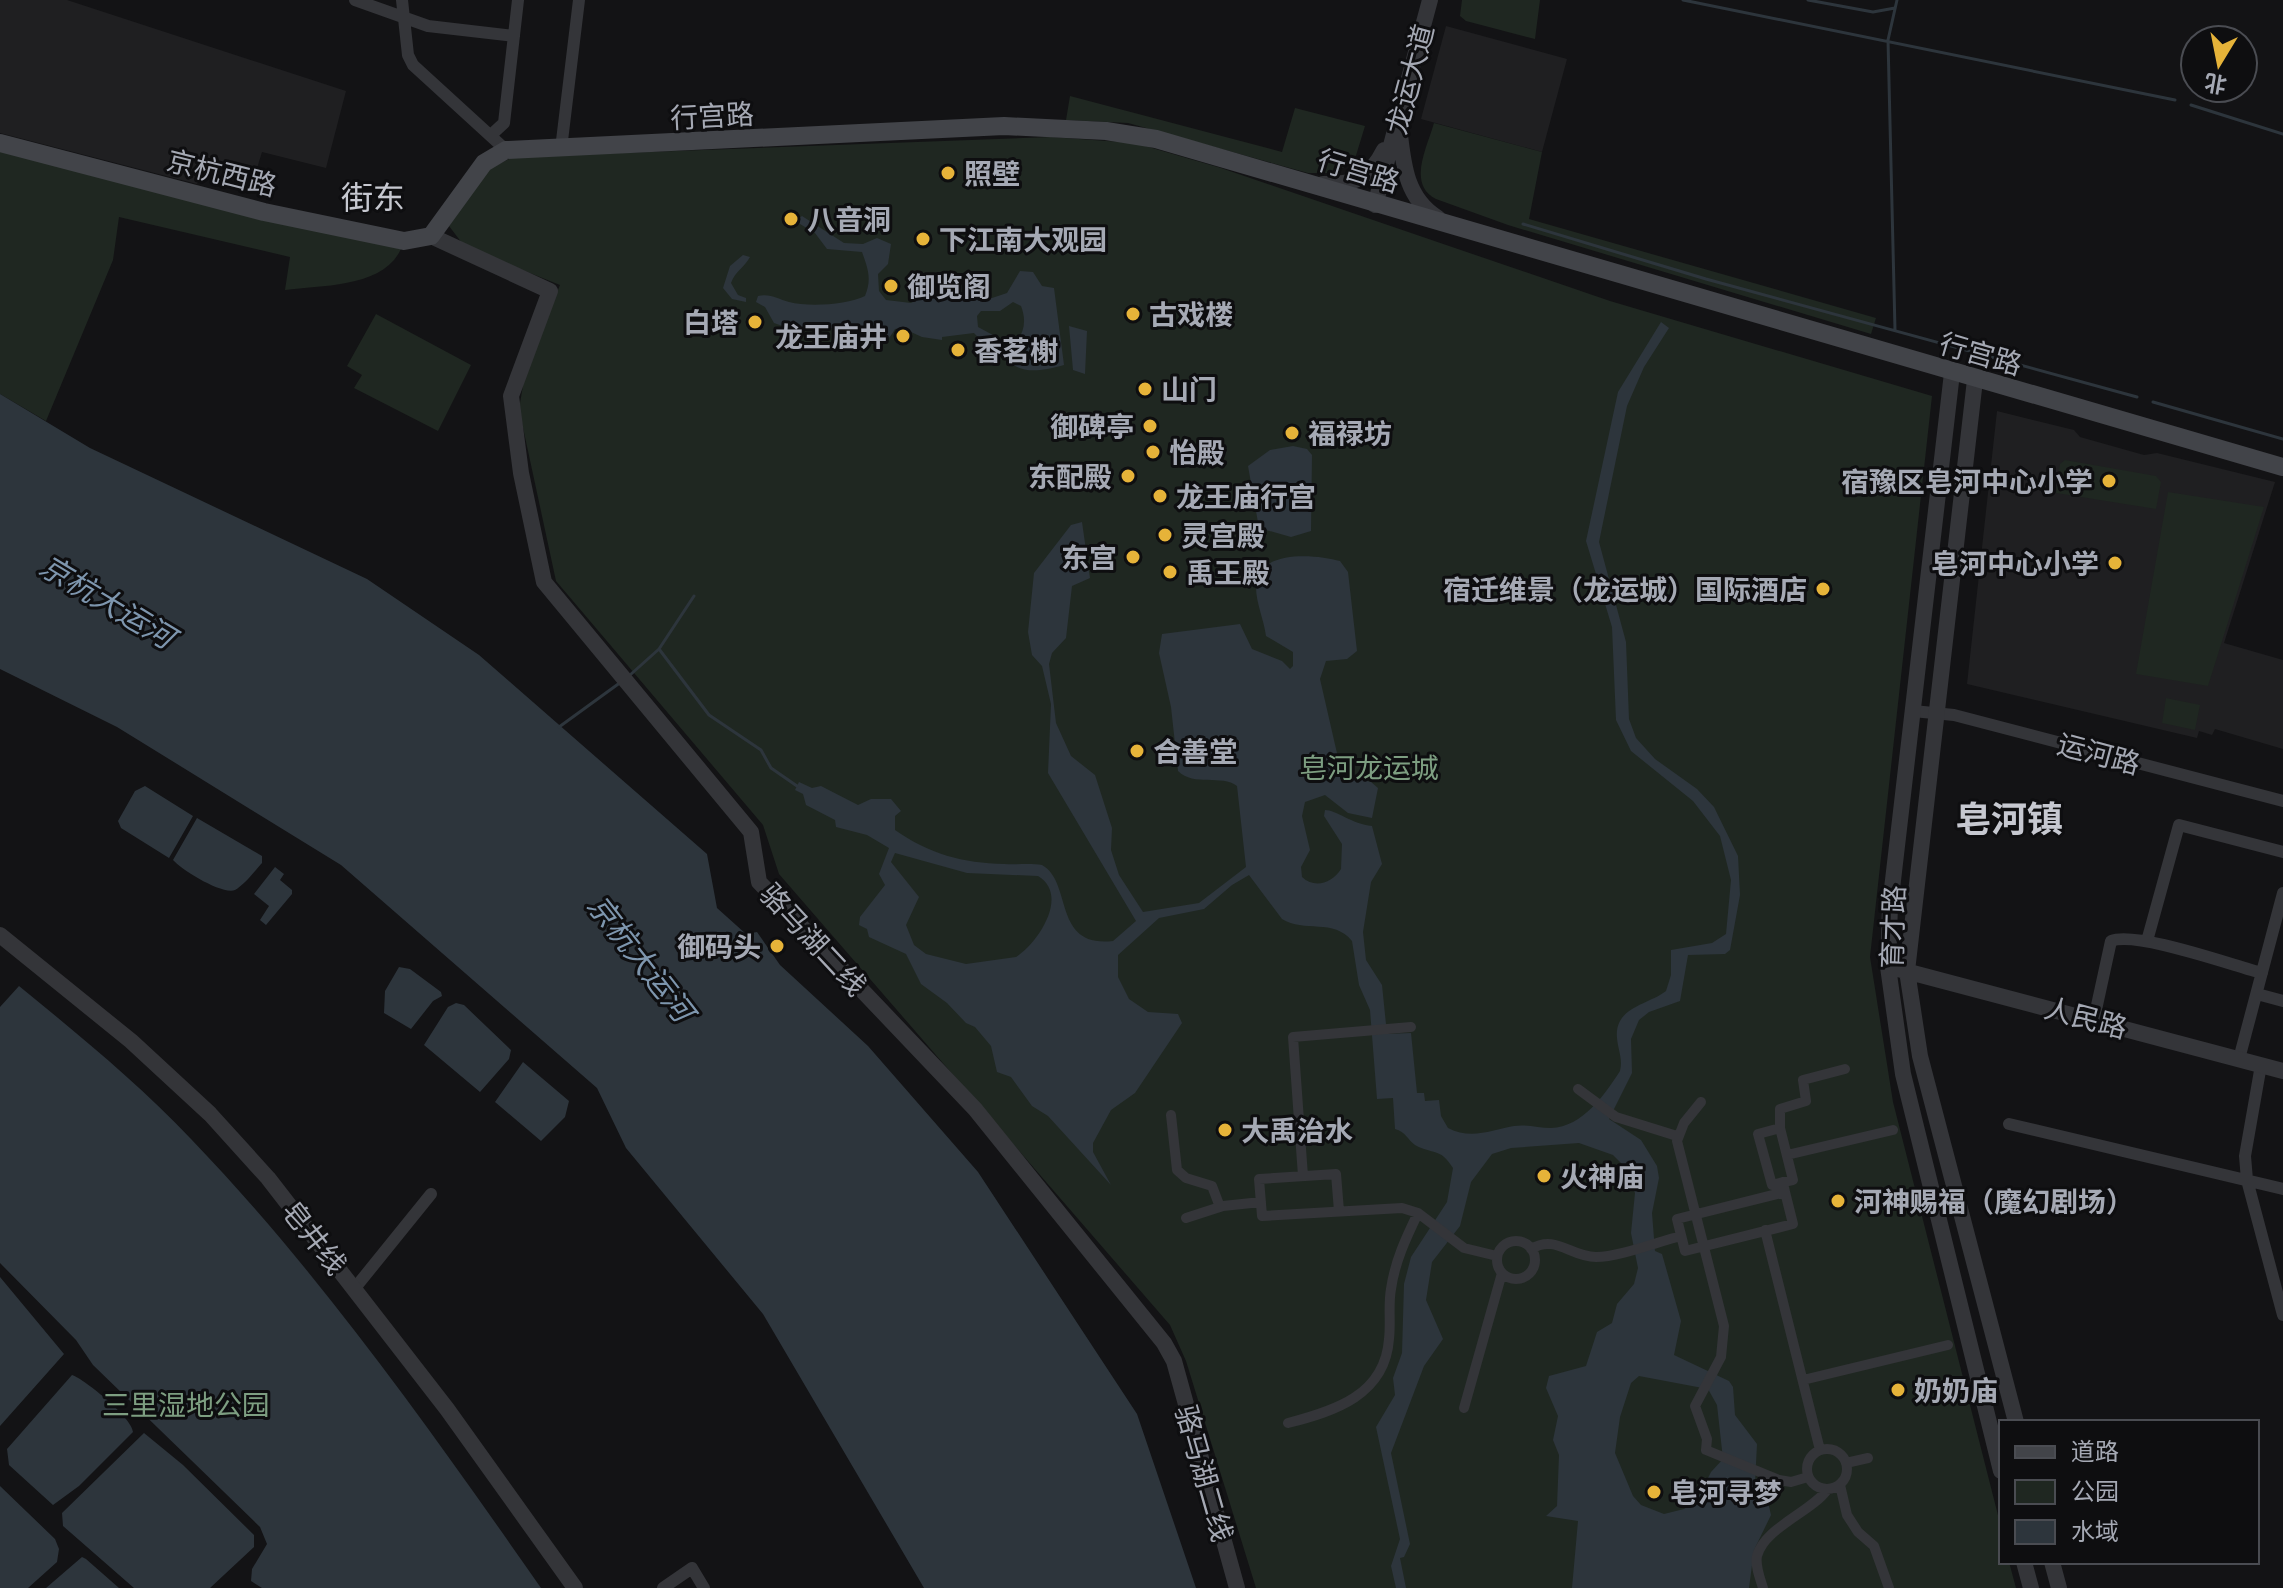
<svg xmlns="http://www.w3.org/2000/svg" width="2283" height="1588" font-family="Commissioner,'Noto Sans SC',sans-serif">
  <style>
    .built { fill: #1f1f21 }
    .green { fill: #1f2721 }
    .water { fill: #2d353c; fill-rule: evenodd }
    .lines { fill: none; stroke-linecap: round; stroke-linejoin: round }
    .stream { stroke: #2d353c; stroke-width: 3 }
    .pedestrian { stroke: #343539; stroke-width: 10 }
    .minor { stroke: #343539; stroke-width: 12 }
    .tertiary { stroke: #343539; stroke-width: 16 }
    .secondary { stroke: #424449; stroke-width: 18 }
    .poi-dot { fill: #e6b339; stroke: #0e0e10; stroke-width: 3 }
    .labels { text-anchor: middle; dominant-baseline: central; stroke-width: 6; stroke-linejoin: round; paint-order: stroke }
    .street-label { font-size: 28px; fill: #a5a9b4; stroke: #0e0e10 }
    .poi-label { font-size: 28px; font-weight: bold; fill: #a5a9b4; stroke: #0e0e10; text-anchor: start }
    .park-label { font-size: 28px; fill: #7d9e81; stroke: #0e0e10 }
    .water-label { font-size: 30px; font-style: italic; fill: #7e96ae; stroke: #0e0e10 }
    .quarter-label { font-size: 32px; fill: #c6c8d0; stroke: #0e0e10 }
    .district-label { font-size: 36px; font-weight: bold; fill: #c6c8d0; stroke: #0e0e10 }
  </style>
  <rect width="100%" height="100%" fill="#131315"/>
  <path class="built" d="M0,0H67L346,91L326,168L262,152L254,178L206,164L197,184L0,133Z
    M1446,26L1567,59L1542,152L1421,119Z
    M1997,411L2074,430L2080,437L2144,455L2157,453L2275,482L2224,643L2283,660V749L2215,729L2212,735L2199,731L2197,738L1967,684Z"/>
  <path class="green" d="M1462,0H1540L1535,39L1466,21L1460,16Z
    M1070,96L1282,152L1295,108L1365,126L1354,162L1333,173H1308L1128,123L1066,120Z
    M1434,123L1542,152L1529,219L1876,318L1871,334L1508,225L1436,199C1407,184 1427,148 1434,123Z
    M1051,137L1135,143L1221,168L1610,301L1932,396L1870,957L1893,1102L2001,1527V1562H2009L2016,1588H1256L1186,1361L1170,1325L779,874L763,825L556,581L519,409L526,368L560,285L465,247L449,226L487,170L513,157Z
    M0,150L401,249C383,288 322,285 285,290L290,257L119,217L113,260L46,421L0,394Z
    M376,314L471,365L438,431L354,388L362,375L347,366Z
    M2065,460L2156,476L2161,482L2156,509L2056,493L2060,464Z
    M2168,492L2264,507L2208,686L2136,674Z
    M2166,698L2200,705L2195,730L2162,723Z"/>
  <path class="water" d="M802,216L844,243L863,244L877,238L891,244L888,264L878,274L879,291L886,300L911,303L939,288L992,298L1007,293L1020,271L1033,272L1042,286L1054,288L1064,365C1027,375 1016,372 989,345C985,341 978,338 974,333L942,337V340L922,337L902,328L895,329C886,345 880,346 862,343L855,333L817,325L794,330L774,323L765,307L756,302L758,296C770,293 778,299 789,302C808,307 847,305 865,296C872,279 868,269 862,252L827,249L815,233L795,221ZM1013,302L1021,306C1026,319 1025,330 1017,341L1006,342L978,327L977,316L981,311H1000Z
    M743,255L750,257C744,268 735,271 731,283L738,295L746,298V302L732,299L723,288L730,266Z
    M1661,322L1669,328L1644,367L1627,406L1599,542L1626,642L1629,719L1636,738L1655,759L1697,789L1714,807L1738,856L1740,895L1730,950L1725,954L1688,955L1680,1001L1649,1012L1639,1020L1631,1039L1632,1073L1609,1119L1641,1140L1657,1166L1659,1178L1652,1213L1655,1251L1662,1254L1681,1321L1674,1355L1729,1381L1733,1387L1735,1415L1757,1444L1755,1483L1768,1502L1771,1515L1754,1550L1749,1588H1572L1578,1521L1546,1516L1557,1506L1559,1455L1553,1440L1558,1416L1546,1388L1549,1376L1586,1366L1597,1332L1612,1323L1617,1304L1634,1284L1638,1268L1631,1233L1635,1193L1623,1165L1613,1155L1579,1143L1511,1148L1492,1154L1471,1182L1460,1226L1432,1262L1426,1300L1443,1339L1424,1366L1391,1453L1410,1544L1404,1557L1400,1558L1406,1588H1396L1391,1566L1400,1539L1376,1427L1395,1395L1393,1378L1402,1353L1404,1284L1411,1257L1447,1202L1453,1168C1440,1147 1433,1155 1415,1145C1407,1139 1406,1132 1395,1129L1393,1098L1377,1099L1370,1010L1359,985L1352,941C1334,918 1304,933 1282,919L1249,875L1232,885L1204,909L1159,918L1118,955V977L1129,999L1148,1012L1178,1014L1182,1023L1135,1093L1111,1110L1093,1143V1152L1111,1185L1048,1116L1032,1106L1011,1077L997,1072L991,1046L975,1027L966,1023L947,1003L921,984L906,954L869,937L867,929L859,925L860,917L885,885L879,874L889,848L867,835L836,827L835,820L806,805L803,794L795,790L799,782L812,788L821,786L858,805L871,799H891L901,811L895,816V830C929,854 963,863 1004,864C1017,865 1030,863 1042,865C1073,882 1052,948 1113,941L1136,921L1048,773L1051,704L1042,666L1032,655L1028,632L1034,573L1071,525L1082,522L1090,578L1072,586L1066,638L1052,653L1049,664L1056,723L1071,756L1095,775L1112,828L1111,850L1119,875L1143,912L1199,903L1246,867L1237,786C1222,774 1194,787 1178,771L1171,707L1159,653L1162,634L1240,624L1252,649L1282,661L1290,669L1293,666V652L1266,636C1264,620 1256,603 1256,587C1256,549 1315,554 1340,561L1348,572L1357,651L1347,659L1326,661L1320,679L1342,775L1371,782L1378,788L1372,818L1348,813L1325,795L1305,802L1302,816L1310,850L1301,867L1302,877C1315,889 1332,883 1341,869L1342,844L1324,816L1325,810C1336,810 1352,824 1372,826L1382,864L1371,882L1363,932L1366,960L1382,985L1387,1034L1411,1033L1417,1093H1424L1425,1101L1439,1100L1441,1116L1448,1128C1471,1140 1492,1130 1514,1126C1527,1124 1539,1128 1551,1128C1583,1127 1605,1094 1620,1071C1623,1059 1618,1050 1617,1038C1614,1007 1648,1005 1666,991L1671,975V950L1712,943L1726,934L1731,880L1720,836L1693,801L1631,751L1616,720L1612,627L1586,541L1618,392ZM895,853L967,873L1038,876C1070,895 1038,943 1016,957L966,964L926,954L914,945L906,925L919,897L891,862ZM1639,1376L1708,1389L1717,1405L1723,1459L1711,1472L1697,1500L1684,1509L1664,1514L1641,1505L1633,1496L1615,1453L1620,1417L1631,1383Z
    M1069,326L1087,331L1085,374L1073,370Z
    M0,394L90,448L367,579L479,655L707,854L717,908L746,934L757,932L780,965L868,1046L978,1172L1137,1414L1196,1588H924L763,1314L626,1148L597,1088L341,865L117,727L0,669Z
    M1293,446L1307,449L1312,455L1311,531L1291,537L1259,528L1248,466L1270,450Z
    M145,786L193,816L169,858L121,828L118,821L135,791Z
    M197,818L262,856V863C255,871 244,885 235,890C222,895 182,870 173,860Z
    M275,867L284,874L280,880L292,890V894L266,925L260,920L269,906L254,894Z
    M399,967L410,969L441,992L442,996L433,1001L411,1029L384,1013L385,991Z
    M19,986C79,1035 138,1083 191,1139C321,1274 434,1435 541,1588H262L251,1581L252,1569L267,1544L260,1527L93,1365L76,1340L0,1263V1007Z
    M456,1003L464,1005L511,1050L509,1059L480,1092L424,1045L448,1007Z
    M523,1062L569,1101L565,1117L541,1141L495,1102Z
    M0,1277L64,1354L0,1426Z
    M72,1375C86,1380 133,1419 133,1432L79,1486L53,1505L9,1465L7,1449Z
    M144,1433L183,1465L254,1535V1547L210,1588H134L63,1526L62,1513Z
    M0,1486L55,1539L59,1549L57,1562L28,1588H0Z
    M82,1557L86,1559L119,1588H46Z"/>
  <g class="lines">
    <path class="stream" d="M1683,0L2175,100
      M1808,0L1873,12L1895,8
      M2191,105L2283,134
      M1523,224L1706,279L2137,397
      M1895,330L1888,40L1897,0
      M2153,402L2283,439
      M659,649L694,596
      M630,675L659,649L709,715L761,750L771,768L797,786
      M559,727L621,682"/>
    <path class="pedestrian" d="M1578,1089L1616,1117L1677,1136
      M1701,1102L1684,1123L1677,1141L1724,1326L1721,1357L1695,1406L1707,1439L1706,1450L1779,1480L1791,1482L1808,1477
      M1171,1115L1177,1170L1186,1178L1212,1186L1220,1207
      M1780,1128V1109L1806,1101L1803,1080L1845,1069
      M1787,1155L1893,1130
      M1303,1176L1293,1037L1411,1027
      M1783,1182L1772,1185L1758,1134L1780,1128L1793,1180L1783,1182L1785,1192
      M1785,1192L1793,1224L1685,1251L1677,1219Z
      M1339,1211L1336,1174L1259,1179L1262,1216L1402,1208L1418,1213L1464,1248L1497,1256
      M1186,1218L1223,1206L1261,1202
      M1765,1230L1820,1450
      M1497 1260a19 19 0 1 1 38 0a19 19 0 1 1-38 0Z
      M1531,1249C1556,1234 1570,1257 1596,1257C1619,1257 1657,1242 1681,1236
      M1803,1380L1948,1345
      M1464,1408L1502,1273
      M1288,1423C1335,1411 1385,1395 1389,1339C1391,1322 1388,1305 1391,1289C1395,1261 1406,1238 1418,1213
      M1807 1469a20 20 0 1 1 40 0a20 20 0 1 1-40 0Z
      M1846,1463L1868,1458
      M1840,1485L1847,1515L1858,1532L1874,1546L1889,1588
      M1763,1588C1760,1578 1755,1566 1757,1556C1764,1528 1811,1512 1827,1490"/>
    <path class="minor" d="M355,0L428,26L514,36
      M402,0L408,55L413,65L506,150
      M491,135L504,123L518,0
      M561,149L579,0
      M1913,711L1954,715L2283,801
      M2147,941L2179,825L2283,852
      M2257,994L2283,1001
      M2094,1019L2111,941C2137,931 2231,965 2262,973
      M2239,1059L2283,893
      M2261,1065L2245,1156L2247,1180L2283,1315
      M2009,1124L2283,1189
      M355,1288L431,1194
      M663,1588L692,1568L704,1588"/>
    <path class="tertiary" d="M1399,126C1403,162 1405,198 1438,218
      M1323,184C1354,185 1370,178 1384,150
      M1375,205L1430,0
      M431,236L550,291L511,396L521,473L544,582L751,832L759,882L975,1109L1164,1343L1174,1361L1237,1588
      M1952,373L1890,906L1888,967L1903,1074L2001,1471
      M1975,380L1907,971L1920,1056L2016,1422
      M0,935L131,1041L210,1114L268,1178L447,1409L575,1588
      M1898,969L2283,1071
      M2024,1562L2031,1588
      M2052,1562L2059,1588"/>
    <path class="secondary" d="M0,143L264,212L404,241L431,236L484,163L506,150L1004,126L1106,131L1156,139L2283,467"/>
  </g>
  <g class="poi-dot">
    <circle cx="948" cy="173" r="8"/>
    <circle cx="791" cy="219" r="8"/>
    <circle cx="923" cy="239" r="8"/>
    <circle cx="891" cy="286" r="8"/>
    <circle cx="1133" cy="314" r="8"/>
    <circle cx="755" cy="322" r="8"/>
    <circle cx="903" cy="336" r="8"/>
    <circle cx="958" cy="350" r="8"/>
    <circle cx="1145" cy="389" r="8"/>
    <circle cx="1150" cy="426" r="8"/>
    <circle cx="1292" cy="433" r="8"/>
    <circle cx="1153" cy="452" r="8"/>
    <circle cx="1128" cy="476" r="8"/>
    <circle cx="2109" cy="481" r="8"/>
    <circle cx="1160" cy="496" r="8"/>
    <circle cx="1165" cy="535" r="8"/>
    <circle cx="1133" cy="557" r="8"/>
    <circle cx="2115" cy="563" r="8"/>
    <circle cx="1170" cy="572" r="8"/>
    <circle cx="1823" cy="589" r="8"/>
    <circle cx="1137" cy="751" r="8"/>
    <circle cx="777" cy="946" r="8"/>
    <circle cx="1225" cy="1130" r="8"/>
    <circle cx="1544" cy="1176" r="8"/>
    <circle cx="1838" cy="1201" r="8"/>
    <circle cx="1898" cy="1390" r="8"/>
    <circle cx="1654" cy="1492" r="8"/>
  </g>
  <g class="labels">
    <g class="street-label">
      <text transform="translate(1409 79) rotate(-75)">龙运大道</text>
      <text transform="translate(712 115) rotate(-3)">行宫路</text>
      <text transform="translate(1359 170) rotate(17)">行宫路</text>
      <text transform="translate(222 172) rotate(14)">京杭西路</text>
      <text transform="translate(1981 353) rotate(16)">行宫路</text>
      <text transform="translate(2099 753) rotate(15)">运河路</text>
      <text transform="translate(1892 927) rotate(-88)">育才路</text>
      <text transform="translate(814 939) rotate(47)">骆马湖二线</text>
      <text transform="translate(2086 1017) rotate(15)">人民路</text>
      <text transform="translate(315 1237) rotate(52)">皂井线</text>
      <text transform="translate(1205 1473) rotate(74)">骆马湖二线</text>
    </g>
    <g class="poi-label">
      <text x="964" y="173">照壁</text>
      <text x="807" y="219">八音洞</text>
      <text x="939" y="239">下江南大观园</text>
      <text x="907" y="286">御览阁</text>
      <text x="1149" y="314">古戏楼</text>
      <text x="739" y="322" text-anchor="end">白塔</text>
      <text x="887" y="336" text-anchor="end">龙王庙井</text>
      <text x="974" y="350">香茗榭</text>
      <text x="1161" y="389">山门</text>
      <text x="1134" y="426" text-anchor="end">御碑亭</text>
      <text x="1308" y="433">福禄坊</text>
      <text x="1169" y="452">怡殿</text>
      <text x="1112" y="476" text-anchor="end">东配殿</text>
      <text x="2093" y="481" text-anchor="end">宿豫区皂河中心小学</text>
      <text x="1176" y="496">龙王庙行宫</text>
      <text x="1181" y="535">灵宫殿</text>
      <text x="1117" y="557" text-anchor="end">东宫</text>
      <text x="2099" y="563" text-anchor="end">皂河中心小学</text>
      <text x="1186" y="572">禹王殿</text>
      <text x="1807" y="589" text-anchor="end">宿迁维景（龙运城）国际酒店</text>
      <text x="1153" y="751">合善堂</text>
      <text x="761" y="946" text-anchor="end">御码头</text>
      <text x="1241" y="1130">大禹治水</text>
      <text x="1560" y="1176">火神庙</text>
      <text x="1854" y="1201">河神赐福（魔幻剧场）</text>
      <text x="1914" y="1390">奶奶庙</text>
      <text x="1670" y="1492">皂河寻梦</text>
    </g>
    <g class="park-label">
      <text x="1369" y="767">皂河龙运城</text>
      <text x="186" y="1404">三里湿地公园</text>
    </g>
    <g class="water-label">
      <text transform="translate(108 600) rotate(31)">京杭大运河</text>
      <text transform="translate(642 957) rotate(52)">京杭大运河</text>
    </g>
    <g class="quarter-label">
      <text x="373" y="196">街东</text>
    </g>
    <g class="district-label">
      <text x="2009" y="817">皂河镇</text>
    </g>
  </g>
  <rect x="1999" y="1420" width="260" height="144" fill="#0e0e10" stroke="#4a4c52" stroke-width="2"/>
  <rect x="2015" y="1446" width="40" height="12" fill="#424449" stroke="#4a4c52" stroke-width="2"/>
  <text x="2071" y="1460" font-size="24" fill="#a5a9b4">道路</text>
  <rect x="2015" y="1480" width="40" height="24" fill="#1f2721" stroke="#4a4c52" stroke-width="2"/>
  <text x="2071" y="1500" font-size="24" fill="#a5a9b4">公园</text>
  <rect x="2015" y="1520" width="40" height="24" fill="#2d353c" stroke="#4a4c52" stroke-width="2"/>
  <text x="2071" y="1540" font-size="24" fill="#a5a9b4">水域</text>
  <g transform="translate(2219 64) rotate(190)"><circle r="38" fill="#0e0e10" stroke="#4a4c52" stroke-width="2"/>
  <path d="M0-6L14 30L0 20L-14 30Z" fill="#e6b339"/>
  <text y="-12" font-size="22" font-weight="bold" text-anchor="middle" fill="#a5a9b4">北</text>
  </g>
</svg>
